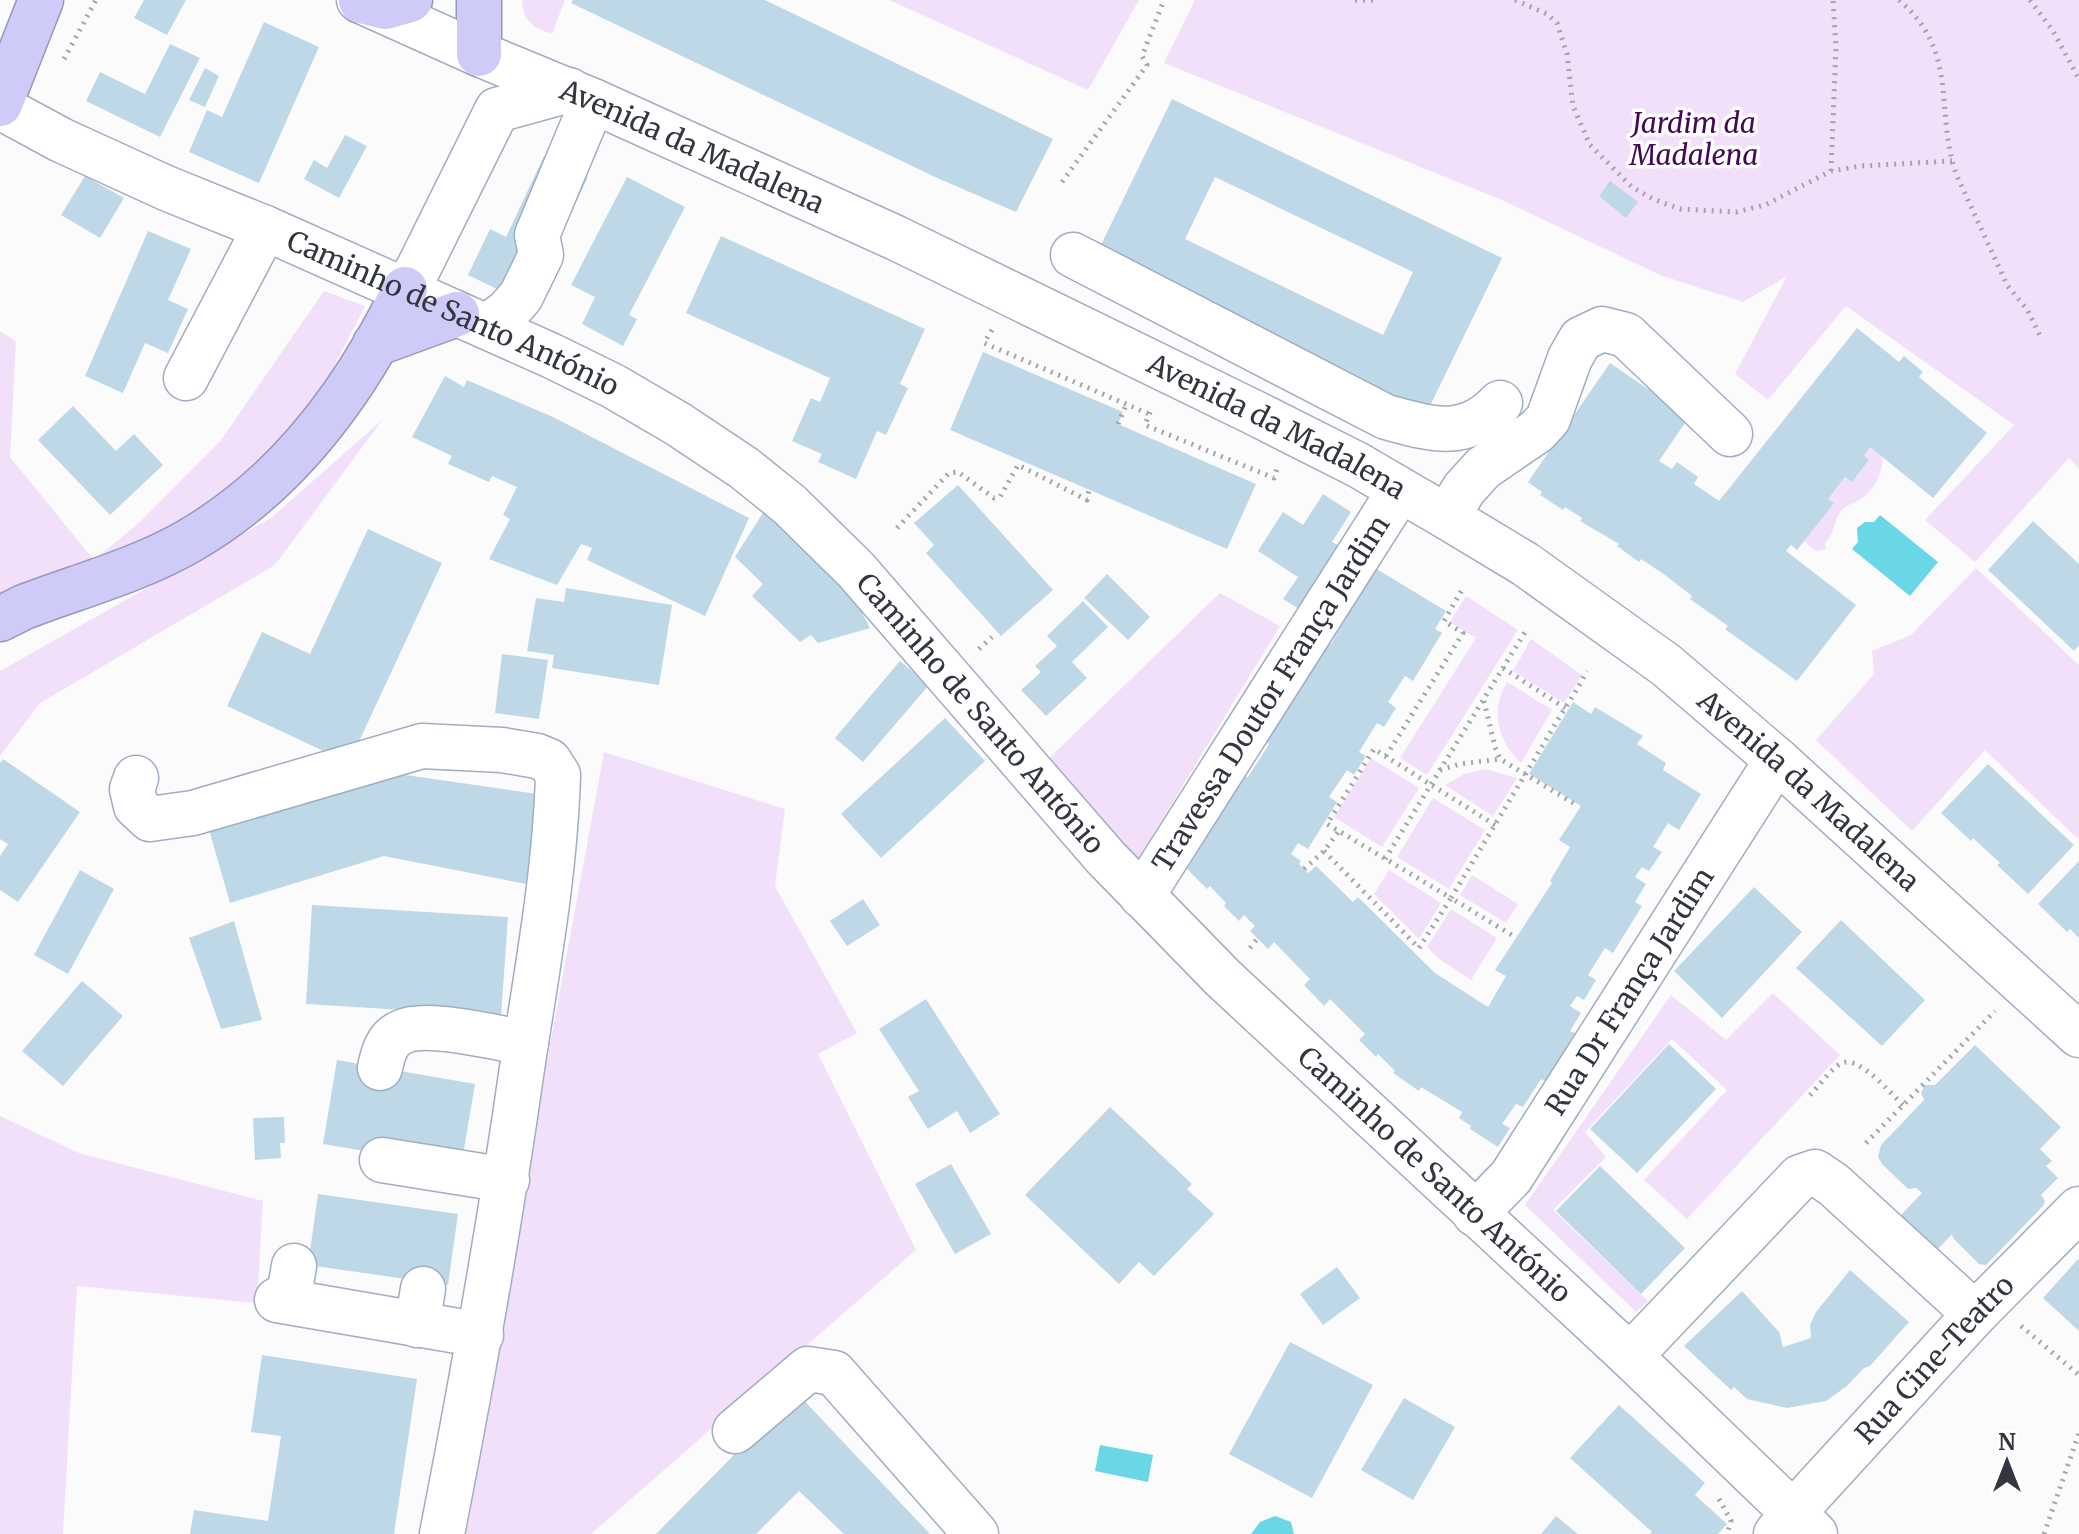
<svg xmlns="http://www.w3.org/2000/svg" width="2079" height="1534" font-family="Merriweather,serif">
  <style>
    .green { fill: #f2e0fa }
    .water { fill: #69d7e5 }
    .building { fill: #bfd8e7; fill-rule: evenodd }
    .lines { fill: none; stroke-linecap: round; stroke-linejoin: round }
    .minor-casing { stroke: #a0adc2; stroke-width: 47 }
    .highway-casing { stroke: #9797b8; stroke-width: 47 }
    .path { stroke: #a2a4a8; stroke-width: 5; stroke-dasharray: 2 6; stroke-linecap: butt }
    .minor { stroke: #fff; stroke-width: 44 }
    .highway { stroke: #cecbf9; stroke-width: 44 }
    .labels { text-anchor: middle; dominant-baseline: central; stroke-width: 7; stroke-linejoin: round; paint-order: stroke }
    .park-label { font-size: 28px; font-style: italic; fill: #440857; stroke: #fff }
    .street-label { font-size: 28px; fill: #31363f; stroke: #fff }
  </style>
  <rect width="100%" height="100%" fill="#fbfbfb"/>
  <path class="green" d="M522,0H565L552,34C534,28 522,21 522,0Z
    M889,0H1139L1088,90Z
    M1195,0H2079V469L2069,458L1975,562L1925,520L2014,425L1846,306L1768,400L1735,374L1787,276L1743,302L1660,275L1502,200L1164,63Z
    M324,291L365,306L334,366L286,448L232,503L0,603V331L16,341L10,457L94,560L140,522L221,440Z
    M383,419L275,565L40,703L0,756V671L271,518Z
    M1870,447L1883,458C1882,473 1874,492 1859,500C1853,504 1848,504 1842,510C1833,520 1837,530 1825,543L1826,549L1816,551L1804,541L1833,503L1828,499L1845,477L1852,482L1869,460L1864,456Z
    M1976,568L2079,665V840L1985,750L1912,831L1816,740L1874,674L1872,651L1911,635Z
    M1220,593L1280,626L1135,864L1041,766Z
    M1466,596L1518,630L1427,775L1400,758L1476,638L1450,622Z
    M1531,639L1582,675L1564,703L1513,671Z
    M1507,682L1552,710L1521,763C1497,739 1490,712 1507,682Z
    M604,752L785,809L775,886L857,1033L818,1054L916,1250L591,1534H460Z
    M1371,758L1419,788L1382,847L1334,817Z
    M1485,769L1517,778L1493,816L1445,785L1464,774Z
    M1433,798L1485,830L1449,889L1397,857Z
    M1389,870L1441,903L1419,939L1374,894Z
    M1472,875L1518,904L1506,923L1460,895Z
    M1451,909L1497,938L1471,980L1439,959L1427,947Z
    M1773,993L1840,1055L1687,1219L1644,1180L1727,1090L1672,1039L1585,1132L1606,1157L1553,1210L1648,1301L1636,1312L1525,1205L1671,995L1726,1040Z
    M0,1116L79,1153L263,1201L257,1303L77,1286L63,1534H0Z"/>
  <path class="water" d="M1880,515L1938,562L1910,596L1852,549L1858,542L1857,528L1865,522H1874Z
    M1100,1445L1153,1455L1148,1482L1095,1471Z
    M1275,1516L1291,1522L1294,1534H1251L1260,1522Z"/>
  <path class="building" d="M144,0H186L167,35L134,18Z
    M573,0H765L1053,139L1016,212L935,177L619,26L571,3Z
    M264,22L319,47L259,183L189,152L207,110L222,117Z
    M170,44L200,58L160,137L86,101L100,72L145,94Z
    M205,68L219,76L205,107L189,100Z
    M1172,99L1502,258L1427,412L1097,253ZM1215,177L1413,272L1383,335L1185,239Z
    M345,135L367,146L339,198L304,179L314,160L327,168Z
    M544,156L588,177L558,240L505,293L468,275L490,229L506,237Z
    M85,176L124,198L100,238L61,215Z
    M627,177L685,207L629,315L637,319L623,346L582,324L595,297L571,285Z
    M1610,181L1638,202L1626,218L1599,196Z
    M148,231L191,249L168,300L188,309L168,353L145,343L123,393L85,376Z
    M721,236L925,329L900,384L908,388L886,435L877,431L856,479L818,462L822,454L792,441L811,398L820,402L830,378L686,313Z
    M1857,328L1899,362L1904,356L1923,372L1919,377L1987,433L1933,498L1870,447L1864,456L1869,460L1852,482L1845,477L1828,499L1834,503L1797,550L1791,545L1786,551L1856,605L1797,681L1725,629L1728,626L1690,599L1692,596L1665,575L1641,559L1639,562L1617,546L1619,544L1580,521L1582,518L1565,507L1563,510L1540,495L1542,492L1528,482L1610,363L1689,417L1659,461L1672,469L1677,462L1698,477L1694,484L1719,501Z
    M983,352L1123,412L1118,424L1256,484L1227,549L950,430Z
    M445,376L464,387L467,380L553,417L749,518L705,616L587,560L592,548L581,544L557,585L489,559L510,519L503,515L517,487L492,476L489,482L448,464L452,456L412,437Z
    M73,406L116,451L134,434L163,465L110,515L38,440Z
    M958,485L1053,590L1001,636L926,553L934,545L914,523Z
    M1323,494L1351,512L1332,542L1340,546L1299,609L1283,599L1298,577L1258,551L1283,512L1303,525Z
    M764,511L840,584L858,605L870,628L818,643L811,635L800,642L752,596L763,584L735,557Z
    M2033,521L2079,564V645L2074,651L1988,570Z
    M368,529L442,563L349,763L227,706L262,632L310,654Z
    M1375,568L1446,611L1435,629L1442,633L1413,681L1405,676L1388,702L1396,708L1384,727L1377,723L1359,752L1366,756L1354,775L1347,770L1329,797L1337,802L1308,849L1298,843L1291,854L1301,861L1299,864L1308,873L1316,866L1353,902L1358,897L1435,973L1488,1007L1506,976L1495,970L1552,883L1550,881L1570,847L1559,840L1581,806L1529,774L1573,702L1591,714L1595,707L1643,736L1637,744L1666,763L1663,770L1701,794L1679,830L1668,823L1653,847L1662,852L1649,871L1642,867L1635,877L1646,884L1635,902L1642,906L1613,953L1605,948L1588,975L1596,980L1584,1000L1577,996L1570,1006L1581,1013L1570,1031L1579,1035L1549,1083L1541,1079L1523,1107L1516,1104L1502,1124L1510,1128L1498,1147L1470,1129L1471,1126L1459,1118L1462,1112L1421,1087L1419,1091L1393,1073L1395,1071L1378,1054L1376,1057L1359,1040L1365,1034L1330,999L1324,1006L1304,985L1310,979L1274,942L1268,949L1250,931L1255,926L1244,915L1239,921L1224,906L1226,903L1210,886L1207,889L1187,869L1245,776L1248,777L1269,744L1266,742L1328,642L1331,644Z
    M1107,574L1150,617L1128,640L1084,598Z
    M566,588L672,605L659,685L552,668L554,655L527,651L536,598L564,602Z
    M1083,601L1108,627L1072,662L1087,678L1046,716L1021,690L1041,672L1035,666L1057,646L1047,636Z
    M502,654L548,660L539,719L495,713Z
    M900,661L929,685L863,762L835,738Z
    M945,718L985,761L881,858L841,814Z
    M3,759L80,812L18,902L0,890V856L8,844L0,839V763Z
    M1988,764L2074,845L2028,894L1997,865L2000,863L1973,838L1971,841L1941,813Z
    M378,771L537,794L526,884L384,856L230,903L206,819Z
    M2079,861V938L2070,929L2067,932L2038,904Z
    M80,870L114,889L68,974L34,955Z
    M1754,887L1802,932L1722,1018L1674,971Z
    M863,899L880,925L847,946L830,921Z
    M312,905L508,917L501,1016L306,1004Z
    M1841,920L1925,1000L1882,1046L1796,968Z
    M234,921L262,1020L221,1029L189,938Z
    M82,981L123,1016L63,1086L22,1051Z
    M926,999L1000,1114L970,1133L957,1111L928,1129L908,1097L919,1091L879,1029Z
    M1669,1044L1716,1089L1637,1173L1590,1129Z
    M1975,1045L2061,1127L2040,1149L2052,1161L2046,1166L2058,1178L2041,1195L2045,1201L2043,1206L1986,1265L1979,1264L1953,1238L1952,1234L1935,1252L1899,1217L1922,1193L1916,1188L1908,1189L1882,1164L1878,1157L1881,1145L1924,1100L1921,1093L1925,1085H1935Z
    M337,1060L475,1084L461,1167L323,1144Z
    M1110,1107L1192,1184L1187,1189L1214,1214L1154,1276L1139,1262L1119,1284L1025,1195Z
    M284,1117L285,1143H280L281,1158L255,1160L253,1118Z
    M951,1164L991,1234L955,1254L915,1184Z
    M1600,1166L1685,1248L1641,1294L1556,1211Z
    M318,1194L458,1214L448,1285L308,1265Z
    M2079,1258V1331L2043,1298Z
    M1337,1267L1360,1298L1323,1325L1300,1294Z
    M1850,1270L1909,1322L1870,1366L1864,1368L1847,1386L1826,1401L1787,1408L1747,1399L1734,1387L1731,1390L1684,1346L1742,1291L1779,1332L1783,1347L1811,1338L1810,1325L1816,1312Z
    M1290,1342L1373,1385L1312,1498L1229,1454Z
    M262,1355L417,1379L394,1534H190L194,1510L268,1521L281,1436L251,1432Z
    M796,1392L930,1534H844L799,1491L756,1534H656Z
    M1404,1398L1455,1427L1413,1500L1361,1470Z
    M1619,1405L1705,1483L1695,1495L1727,1524L1718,1534H1650L1652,1532L1570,1458Z
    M1556,1516L1578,1534H1541Z"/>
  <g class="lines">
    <g class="minor-casing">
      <g id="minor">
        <path id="s1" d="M359,0L479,54L593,101L896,238L1255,413L1358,465L1447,517L1525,564L1666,665L1777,760L2079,1035"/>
        <path id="s2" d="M0,107L61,140L166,188L265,228L552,356L613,386L678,424L744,468L790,505L856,570L1106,858L1223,978L1630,1356L1815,1534"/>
        <path d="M1073,255L1386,417C1431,429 1465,441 1500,403"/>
        <path d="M405,289L418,269L497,110L569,90"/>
        <path d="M487,327L508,311L521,296L541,255L537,235L593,101"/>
        <path d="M186,378L265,228"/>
        <path d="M1447,517L1464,489L1483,468L1537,431L1548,419L1570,358L1581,339L1602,329L1626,335L1730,434"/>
        <path d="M136,778L132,789L136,806L150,819L193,813L422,746L502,750L537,756L549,761L558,775C555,876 536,975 521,1075C499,1229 472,1381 442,1534"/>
        <path id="s3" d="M1142,896L1400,490"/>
        <path d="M380,1068C383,1053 387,1038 402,1032C426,1020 498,1038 526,1043"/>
        <path d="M382,1160L507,1180"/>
        <path id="s4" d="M1475,1214L1511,1177L1777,760"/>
        <path d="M277,1300L481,1335"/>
        <path d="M288,1301L294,1266"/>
        <path d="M417,1325L423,1289"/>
        <path d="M1630,1356L1800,1177L1815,1172L1834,1185L1975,1314"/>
        <path d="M735,1431L808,1369L834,1373L976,1534"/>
        <path id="s5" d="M1776,1534L1793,1513L1975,1314L2079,1209"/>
      </g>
    </g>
    <g class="highway-casing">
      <path id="highway" d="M361,1L385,7L410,0
        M479,54V0
        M0,104L41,0
        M375,344L457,314
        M0,619L24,607C79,586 139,570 189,541C288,484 356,391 405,289"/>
    </g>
    <path class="path" d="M1355,0H1374
      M1515,0L1547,14L1557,23L1567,54L1573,106L1590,145L1632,187L1653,199L1680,209L1736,212L1765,205L1831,171L1861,166L1952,161
      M1899,0C1960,53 1934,108 1956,174L2007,285L2028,311L2042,340
      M2030,0L2053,31L2079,79
      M64,59L96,0
      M1831,171L1836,47L1833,0
      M1062,182L1147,65L1142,56L1164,0
      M992,330L984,343L1149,414
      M1150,412L1145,425L1274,478L1278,466
      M1118,424L1126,405
      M897,528L949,473L958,472L994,498L1000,497L1018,465L1087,500L1089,490
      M979,649L992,637
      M1503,668L1565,708
      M1484,701L1495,747L1500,759L1578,806
      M1386,756L1463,633L1444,621L1463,588
      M1440,770L1460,764L1500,759
      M1495,825L1374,749L1327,824L1451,898L1565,708C1573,696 1580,684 1587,671
      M1324,851L1419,948L1451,898L1515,937
      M1385,859L1527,629
      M1304,869L1324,851L1339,831
      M1250,948L1257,939
      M1810,1095C1819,1086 1831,1068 1842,1063C1860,1056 1890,1093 1903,1105
      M1866,1143L1995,1011
      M2021,1326L2079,1375
      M1719,1499L1731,1521L1727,1534
      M2044,1534L2079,1433"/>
    <use href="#minor" class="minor"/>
    <use href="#highway" class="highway"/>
  </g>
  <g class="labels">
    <g class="park-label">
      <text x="1694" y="123">Jardim da<tspan x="1694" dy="32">Madalena</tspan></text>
    </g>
    <g class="street-label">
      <text stroke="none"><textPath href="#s1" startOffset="364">Avenida da Madalena</textPath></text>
      <text stroke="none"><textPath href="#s2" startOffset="498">Caminho de Santo António</textPath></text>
      <text stroke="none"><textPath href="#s1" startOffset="1012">Avenida da Madalena</textPath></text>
      <text stroke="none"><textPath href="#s3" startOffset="240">Travessa Doutor França Jardim</textPath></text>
      <text stroke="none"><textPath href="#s2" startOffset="1170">Caminho de Santo António</textPath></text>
      <text stroke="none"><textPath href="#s1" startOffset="1660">Avenida da Madalena</textPath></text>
      <text stroke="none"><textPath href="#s4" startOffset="272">Rua Dr França Jardim</textPath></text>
      <text stroke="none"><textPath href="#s2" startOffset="1818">Caminho de Santo António</textPath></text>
      <text stroke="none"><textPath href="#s5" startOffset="236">Rua Cine-Teatro</textPath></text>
    </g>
  </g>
  <g transform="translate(2007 1462)" stroke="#ffffff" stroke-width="6" paint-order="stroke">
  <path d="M0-6L14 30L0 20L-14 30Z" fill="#31363f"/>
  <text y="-12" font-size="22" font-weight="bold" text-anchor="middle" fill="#31363f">N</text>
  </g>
</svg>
